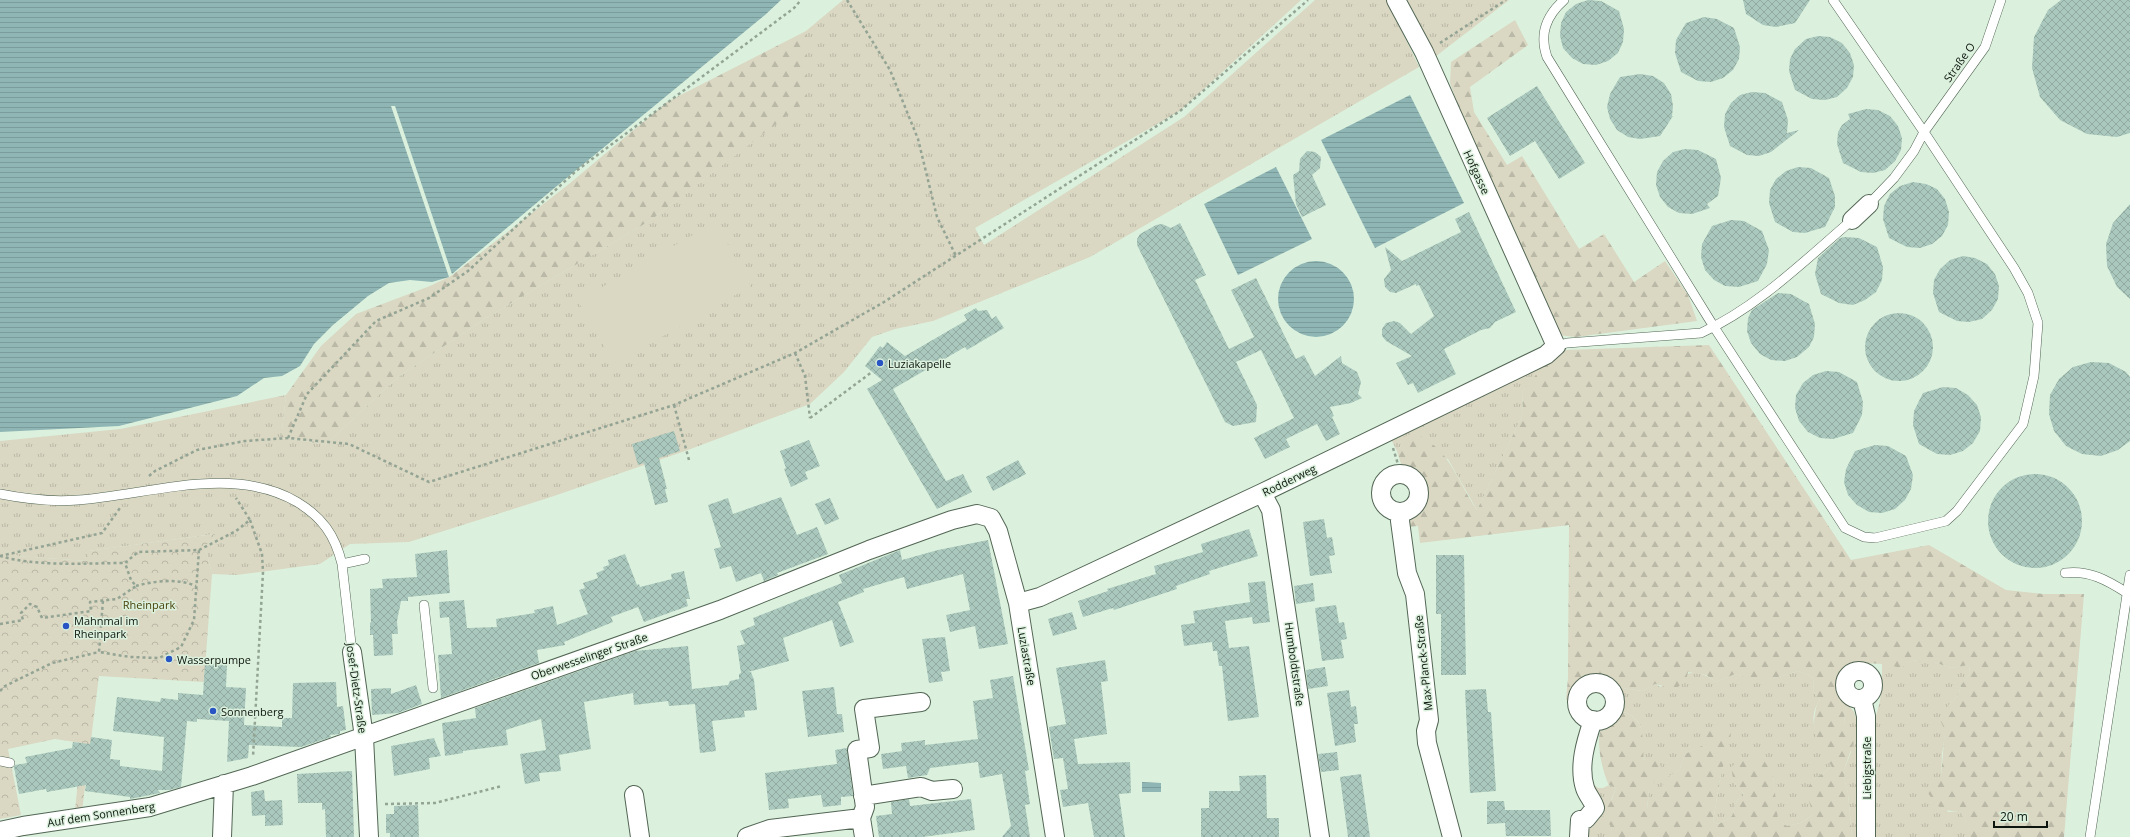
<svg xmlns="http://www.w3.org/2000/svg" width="2130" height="837" font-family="'Open Sans',sans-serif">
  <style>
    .grass { fill: url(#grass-tufts) }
    .forest { fill: url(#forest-firs) }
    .park { fill: url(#park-crowns) }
    .pitch { fill: #dad7c2 }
    .water { fill: url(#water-rules) }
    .building { fill: url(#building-cross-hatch) }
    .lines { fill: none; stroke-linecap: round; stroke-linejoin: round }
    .service-casing { stroke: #526654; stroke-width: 10 }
    .minor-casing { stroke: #526654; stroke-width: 20 }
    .path { stroke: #93a494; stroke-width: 2.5; stroke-dasharray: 3 3; stroke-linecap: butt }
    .service { stroke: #fff; stroke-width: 9 }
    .minor { stroke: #fff; stroke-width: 18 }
    .poi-dot { fill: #2855c3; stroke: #dbf1dd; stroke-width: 1.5 }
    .labels { text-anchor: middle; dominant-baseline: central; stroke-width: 3; stroke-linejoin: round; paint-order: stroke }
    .street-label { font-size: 11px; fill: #0d150e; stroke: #dbf1dd }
    .poi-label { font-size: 11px; fill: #0d150e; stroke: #dbf1dd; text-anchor: start }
    .park-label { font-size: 11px; fill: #484109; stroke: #dbf1dd }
  </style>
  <defs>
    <pattern id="grass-tufts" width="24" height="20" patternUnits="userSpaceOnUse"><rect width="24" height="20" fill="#dad7c2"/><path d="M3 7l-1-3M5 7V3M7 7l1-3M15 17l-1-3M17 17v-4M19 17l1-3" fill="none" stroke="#bab8a6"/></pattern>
    <pattern id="forest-firs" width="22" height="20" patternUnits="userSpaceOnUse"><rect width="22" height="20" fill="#dad7c2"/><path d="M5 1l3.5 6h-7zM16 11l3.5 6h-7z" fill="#bab8a6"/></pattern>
    <pattern id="park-crowns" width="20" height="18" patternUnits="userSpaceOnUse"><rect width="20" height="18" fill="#dad7c2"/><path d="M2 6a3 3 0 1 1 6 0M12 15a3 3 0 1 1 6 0" fill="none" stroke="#bab8a6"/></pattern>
    <pattern id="water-rules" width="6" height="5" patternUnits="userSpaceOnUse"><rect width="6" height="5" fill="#8fb6b5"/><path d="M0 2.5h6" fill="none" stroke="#7a9c9a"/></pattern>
    <pattern id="building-cross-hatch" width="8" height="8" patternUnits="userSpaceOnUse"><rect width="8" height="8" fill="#aac8bd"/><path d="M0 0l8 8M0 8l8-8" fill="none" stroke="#91aba1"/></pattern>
  </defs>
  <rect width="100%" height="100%" fill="#dbf1dd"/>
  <path class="grass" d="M843,0H1301L1180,111L975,228L984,245L1184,117L1315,0H1387L1419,67L1090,257L933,321L895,329L872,337L844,372L810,404L688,450L548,498L409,542L350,544L320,564L236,575L212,574L205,546L215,538L214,534L88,551V561L18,556L0,548V441L120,429L286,395L281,439L288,438L325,445L398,377L483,320L651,220L805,101L806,31Z
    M1399,0H1509L1431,60Z
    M1550,361L1522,391L1523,414L1477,510L1448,459L1402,444L1397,451L1391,439Z
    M1914,660L1920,662H1934L1951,668L1969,665L1970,674L1961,685L1958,696L1950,703L1942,754L1941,778L1930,783L1948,812L1960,811L1967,822V837H1873L1872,731L1880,701L1882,676L1889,664C1898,668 1906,665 1914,660Z
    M1798,671L1809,675L1814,679L1813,692L1820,700C1804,720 1821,748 1832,767L1813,780V815L1800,823L1787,826L1777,820L1773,775L1734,783L1745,795L1737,800L1732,816L1719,824L1713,822L1720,779L1730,734L1685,754L1680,769L1669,777L1647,810L1649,790L1655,780C1651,774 1647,767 1645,761C1636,736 1653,722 1619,710C1621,701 1621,695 1616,687L1642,691L1655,684L1661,687C1682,675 1693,665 1716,682L1735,674C1758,682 1776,679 1798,671Z
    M1848,705L1854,712L1858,724L1859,837H1852L1848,793L1845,782L1844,770L1851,752L1844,725L1845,710Z
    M1589,780L1598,788H1603L1609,785L1616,788L1604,817C1610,823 1613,828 1612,837H1584Z"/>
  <path class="forest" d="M1515,20L1528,45L1470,87L1474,112L1507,165L1522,156L1579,249L1604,234L1634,282L1665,261L1688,295L1697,321L1576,337L1558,335L1461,114L1450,83L1451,62Z
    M806,31V101L651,220L483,320L398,377L325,445L288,438L281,439L286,395L321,346L356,314L430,286L451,276L569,184L667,102Z
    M1709,345L1851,560L1929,545L2006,590L2043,594H2084L2064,837H1967V822L1960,811C1940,812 1937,806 1926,790L1930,783L1941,777L1945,730L1940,720L1950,703L1958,696L1961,685L1970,674L1969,665L1951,668L1934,662H1920L1914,660L1901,668L1889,665L1882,676V664C1872,664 1859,662 1850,667C1835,675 1837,695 1848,705L1845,710L1844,725L1850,732L1854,741L1844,770L1845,782L1848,793L1852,837H1612C1613,828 1610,823 1603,817L1604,806L1612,799L1616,788L1609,785C1603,774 1593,735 1604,725C1610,718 1614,720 1619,710C1648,720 1641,734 1644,760L1653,757L1663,769L1649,790L1647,809L1669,776L1680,769L1685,754L1706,744L1705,733L1713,727L1726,728L1731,734L1720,779L1713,822L1719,824L1732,816L1737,800L1745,795L1734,783L1731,767L1745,758L1763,759L1773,775L1778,820L1787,826L1800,823L1813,815L1806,790L1813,780L1832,767C1820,747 1811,739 1815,714C1816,708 1816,705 1820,700L1813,692L1814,679L1809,675L1798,671C1775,679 1759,683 1735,674L1716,682L1706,675L1688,672L1686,681L1675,689L1655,684L1642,691L1616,687L1609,680L1595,677L1587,678L1580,682L1575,688L1570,700H1566L1568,678L1569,525L1420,543L1418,526L1407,527L1408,520C1414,515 1421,512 1424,505C1433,487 1419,470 1402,467L1397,451L1402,444L1403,437L1414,433C1450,448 1457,481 1477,510L1523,414L1522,391L1552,356L1565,350Z"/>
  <path class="park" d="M215,534V538L205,546L212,574L204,682L99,676L82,811L75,810L82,743L55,739L8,749L21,815L0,819V548L18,556L88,561V551Z"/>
  <path class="pitch" d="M715,222L751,286L614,364L578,301Z"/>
  <path class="water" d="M0,0H781L765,15L552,190L452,274L395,106H391L449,277L432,282L410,280L389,283L368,296L333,325L314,344L300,366L282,376L264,378L237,396L119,426L0,432Z
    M1410,95L1464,203L1375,248L1321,140Z
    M1276,167L1312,239L1238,275L1204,204Z
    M1278 299a38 38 0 1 1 76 0a38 38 0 1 1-76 0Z
    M1142,782L1161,783V792H1142Z"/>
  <path class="building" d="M1588,0L1601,1L1619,11L1624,29L1623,42L1618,53L1608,61L1596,65L1583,64L1572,58L1563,48L1560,36L1561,23L1566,12L1576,4Z
    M1743,0H1810L1795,23L1776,27L1763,25L1746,14Z
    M2061,0H2130V133L2117,137L2087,134L2060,120L2040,97L2032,68L2034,37L2048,10Z
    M1704,17L1717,19L1734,28L1740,47L1739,59L1733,70L1723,78L1711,82L1698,81L1681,72L1675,53L1676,40L1686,23Z
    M1818,36L1830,37L1842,43L1850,53L1854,65L1853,77L1847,88L1837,97L1825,100L1812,99L1795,90L1789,71L1790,59L1795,49L1806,39Z
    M1640,74L1653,76L1664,83L1671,94L1673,106L1672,116H1673L1660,136L1640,139L1628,137L1617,130L1610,119L1607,107L1610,94L1620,77Z
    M1537,86L1585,163L1559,179L1535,141L1510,156L1487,118Z
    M1752,92L1765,93L1782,102L1788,120L1787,133L1799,130L1771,152L1759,156L1747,155L1730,146L1724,127L1725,114L1731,103L1740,95Z
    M1866,109L1878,110L1890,116L1898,126L1902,138L1901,150L1895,161L1885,170L1873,173L1861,172L1843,163L1837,144L1838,132L1842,125L1850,119L1848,114Z
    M1685,149L1698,150L1716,159L1721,178L1718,196L1707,204L1710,208L1692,214L1679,213L1668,207L1660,197L1656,185L1657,172L1663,161L1673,152Z
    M1307,151L1315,152L1321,157L1320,168L1312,175L1326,205L1302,217L1296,204L1293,175L1299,171L1300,159Z
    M1798,167L1811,168L1829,178L1835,196V207L1825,227L1805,233L1793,232L1775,222L1769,203L1770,190L1776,179L1786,171Z
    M1913,182L1926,184L1937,189L1945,199L1949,212L1948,225L1942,236L1932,244L1920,248L1907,247L1889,238L1883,219L1884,206L1890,194L1900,186Z
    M2130,204V299L2117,287L2107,266L2106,244L2113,223Z
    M1469,212L1516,312L1495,322L1490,328L1481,330L1444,349L1456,374L1418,393L1413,383L1408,385L1396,363L1412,356L1386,341L1382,336V329L1386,323L1394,321L1400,323L1411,334L1434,316L1419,285L1416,286V284L1396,293L1390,292L1385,287L1384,279L1391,270L1385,247L1402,261L1461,232L1455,219Z
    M1731,220L1744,221L1762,231L1769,250L1767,264L1758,281L1739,287L1725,286L1714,280L1705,270L1701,257L1702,244L1712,226Z
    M1180,223L1206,275L1195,280L1229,349L1254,337L1231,290L1256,278L1296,359L1304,355L1315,376L1341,356L1342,363L1357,372L1361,382L1358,394L1362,398L1351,403L1330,407L1334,416L1332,417L1340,434L1326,441L1317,424L1286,439L1290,447L1265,459L1254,438L1294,418L1261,350L1236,362L1257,405L1256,422L1233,426L1225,422L1137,245V239L1140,234L1156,225L1162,224L1171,228Z
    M1845,237L1859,238L1877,247L1883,267L1882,280L1876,292L1865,300L1853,305L1839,303L1821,294L1815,274L1818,258L1840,238Z
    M1963,256L1975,258L1987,264L1995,274L1999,286L1998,299L1992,310L1982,319L1969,322L1957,321L1939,312L1933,293L1934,280L1940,269L1950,260Z
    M1778,293L1791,294L1809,304L1815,324L1814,337L1809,347L1797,357L1785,361L1771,360L1760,354L1751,343L1747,331L1748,318L1752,310Z
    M976,308L978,311L987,310L992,319L996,316L1004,328L967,350L965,347L893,389L946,481L963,474L972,492L937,509L867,389L882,380L865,366L880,346L883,348L887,342L905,356L967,320L964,315Z
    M1865 347a34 34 0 1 1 68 0a34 34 0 1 1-68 0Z
    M2091,362L2109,363L2126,372L2130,377V441L2118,450L2101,456L2082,454L2066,446L2054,431L2049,414L2050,395L2059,379L2073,367Z
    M1826,371L1839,372L1857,382L1863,402L1862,415L1853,433L1833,439L1820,438L1808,432L1799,421L1795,408L1796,395L1803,383L1813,375Z
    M1943,387L1956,388L1968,395L1977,405L1981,417L1980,431L1973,443L1963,451L1950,455L1937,454L1919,444L1913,425L1914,411L1923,393Z
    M674,431L680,451L659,458L667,489H665L668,502L655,505L644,463L638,465L632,444Z
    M809,440L820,466L805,472L808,479L791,487L784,469L786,468L780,451Z
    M1875,445L1888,446L1906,456L1913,475L1911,489L1905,500L1895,509L1882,513L1869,512L1857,505L1848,495L1844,482L1846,469L1855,451Z
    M1018,460L1026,474L993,491L986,477Z
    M1988 521a47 47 0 1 1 94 0a47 47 0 1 1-94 0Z
    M781,497L797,535L817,527L828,554L777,573L778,575L764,581L761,573L736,582L731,566L720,569L714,549L721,547L708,505L728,498L733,514Z
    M830,498L839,519L825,525L815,504Z
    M1324,519L1327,538L1332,537L1335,555L1329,556L1332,573L1310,576L1303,522Z
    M1249,529L1258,556L1209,571L1210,574L1176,586L1177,589L1114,610L1113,608L1083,617L1078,601L1108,591L1107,589L1156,574L1154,566L1203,552L1201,544Z
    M988,540L1008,644L979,649L975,626L950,632L946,615L970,610L963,574L907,589L904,577L863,589L864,592L838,602L854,642L840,647L832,620L783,638L789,661L748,672H751L754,680L757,710L744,711L745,717L712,721L716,751L700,753L695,704L669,706L668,701L634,705L633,693L584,702L591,749L559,755L561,771L539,773L540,781L525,784L520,754L546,750L541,719L506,730L508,745L463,751V753L445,756L442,723L476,718L475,708L635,651L688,646L692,689L728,685L730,681L739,679V674L741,673L737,646L745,644L740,631L755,625L753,618L842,583L839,575L900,550L902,560L938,550Z
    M447,550L450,593L408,597V601H401L397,621L398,634H392L393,655L374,656L373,635H370V623L371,622L370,589L383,588L382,579L417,577L415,554Z
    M625,554L637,585L639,584L640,587L672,579L671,574L684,571L690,599H686L688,606L644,622L638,607L611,617L613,622L564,642L565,645L537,650L539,663L441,698L438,655L452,654L449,617L440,618L439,602L464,600L467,628L497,627L496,619L535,613L534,610L553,606L557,625L588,614L579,590L585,588L583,583L598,578L596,573L604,570L603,567L609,565L608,560Z
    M1436,555H1464L1466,675H1441V614H1436Z
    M1265,581L1270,622L1253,624L1252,617L1225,621L1229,648L1249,646L1259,717L1228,721L1222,666H1219L1217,651H1213L1212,642L1184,646L1181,625L1195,623L1193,611L1250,602L1248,583Z
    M1313,583L1315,601L1296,604L1294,586Z
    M1336,605L1339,623L1344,622L1347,639L1341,640L1344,658L1322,661L1315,608Z
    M1072,612L1077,629L1053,636L1048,619Z
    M945,637L950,671L941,672L943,681L929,683L922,639Z
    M1105,660L1108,681L1101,682L1107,734L1074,739L1078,764L1130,762L1131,793L1119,794L1125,837H1094L1088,803L1063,807L1060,790L1068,789L1063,758L1054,759L1049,727L1066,724L1056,668Z
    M205,663L227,665L226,687L246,688L244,725L282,727V718H292L293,683L336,682L337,707L343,706L346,730L340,731V734L330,735L331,737L301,747L249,745L248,758L227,762L229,721L197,719V722L187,721L181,787L169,790H158L160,793L130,799V797L85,791L86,785L47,792L46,789L19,794L14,767L15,765L27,763L25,757L72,748L73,742L90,744L91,737L112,740L110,759L120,760V766L162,771L164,737L113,731L117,697L160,702L161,698L178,700V693L203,695Z
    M1325,667L1328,686L1308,689L1306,670Z
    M1013,676L1029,770L1025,771L1030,804L1025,805L1030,837H1002L1011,826L1002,774L980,778L978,762L930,768L927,775L908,778L906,766L883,769L881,754L902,751L901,743L925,740V745L978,739L973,701L993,698L990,680Z
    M416,685L422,704L398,713L372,715L371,689L391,688V694Z
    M834,687L837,714H842L844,732L808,737L802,691Z
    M1486,689L1488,712H1491L1496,791L1470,793L1465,690Z
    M1349,690L1351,707L1356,706L1358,724H1354L1356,742L1335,746L1327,693Z
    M434,738L441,756L429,758L430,769L394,776L391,746Z
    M847,748L853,796L841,797V805L823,807L821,795L788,799L789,808L769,810L765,773L837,764L835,750Z
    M1337,752L1339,770L1321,772L1318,754Z
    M352,771L354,837H326L325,809L322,810V803H298L297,774Z
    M1361,774L1370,837H1348L1340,777Z
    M1266,775L1267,818H1279V837H1201V808H1209V791H1240L1239,776Z
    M264,790L265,801L282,800L283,825L265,826V815L252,816L251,792Z
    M909,799L910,806L971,799L975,830L922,837H879L876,816L892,814L891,802Z
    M1487,801H1504L1505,810H1550L1551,836H1506L1505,823L1487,824Z
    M418,805L419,837H390V833H386V814H394V806Z"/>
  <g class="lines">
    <g class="service-casing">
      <path id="service" d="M1564,0C1546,16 1539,34 1547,57L1714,327L1845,528L1864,537L1875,538L1946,521L1957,511L2023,424L2034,376L2038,323L2028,293L2014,268L1924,132L1833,0
        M1869,204L1894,178L1914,151L1924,132L1985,47L2001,0
        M1556,346L1567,343L1701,333C1758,307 1805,260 1852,220
        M0,494C25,499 52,502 78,500C148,495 233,464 297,502C322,517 335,535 342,564
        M2065,573C2089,570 2107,580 2127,593
        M424,605L433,688
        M352,652L342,564L365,559
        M0,761L10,763
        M2090,837L2130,575"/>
    </g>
    <g class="minor-casing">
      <path id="minor" d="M1852,220L1869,204
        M1381 493a19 19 0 1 1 38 0a19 19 0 1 1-38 0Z
        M1262,493L1271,510L1320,837
        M1401,512L1400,521L1407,573L1415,594L1429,720L1426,731L1427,743L1452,837
        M1018,603L1040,597L1262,493L1546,355L1556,346L1424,52L1396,0
        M352,652L364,737L369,837
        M1845 685a14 14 0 1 1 28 0a14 14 0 1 1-28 0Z
        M1577 702a19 19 0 1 1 38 0a19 19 0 1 1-38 0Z
        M1862,699L1866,716V837
        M634,795L640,837
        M863,796L921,787L932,791L953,789
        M861,818L865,807L857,750L870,748L864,709L921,702
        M0,831L23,826L150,807L252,776L720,610L869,550L952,520L977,514L991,518L998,531L1018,603L1055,837
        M222,837L224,784
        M747,837L770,829L861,818L864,837
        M1579,837L1580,820L1586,819L1595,808C1593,800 1587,795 1585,788C1578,766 1586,741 1593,720"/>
    </g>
    <path class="path" d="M847,0L890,70L918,139L937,217L956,256
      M1440,43L1506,0
      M795,353L805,376L810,418
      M674,405L689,460
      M810,418L872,372
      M288,438L307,394L376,321L429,298L468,271L576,171L794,8L801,0
      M1393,448L1401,474
      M149,476L155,471L197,450L245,441L288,438L349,444L429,482L674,405L795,353L884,302L1180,111L1308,0
      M250,520L262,554L263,572L253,757
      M199,550L236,531L250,520L236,498
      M0,556L102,533L120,508
      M0,556C36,567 88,563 125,563L138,552L199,550L194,620L181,647L159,658L130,657L99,652
      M136,586C154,581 178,578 196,586
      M0,624L23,620L21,613L30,604L37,607L42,618L91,611L90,602L117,599L136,586L131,580L125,563
      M0,691L5,686L52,663L99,652L103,600
      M385,804L435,803L502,786"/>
    <use href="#service" class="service"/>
    <use href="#minor" class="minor"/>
  </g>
  <g class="poi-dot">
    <circle cx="880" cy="363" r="4"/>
    <circle cx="66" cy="626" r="4"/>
    <circle cx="169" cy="659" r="4"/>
    <circle cx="213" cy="711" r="4"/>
  </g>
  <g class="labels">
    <g class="street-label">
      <text transform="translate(1959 62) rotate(-55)">Straße O</text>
      <text transform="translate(1477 172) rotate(65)">Hofgasse</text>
      <text transform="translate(1289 480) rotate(-26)">Rodderweg</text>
      <text transform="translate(589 656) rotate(-19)">Oberwesselinger Straße</text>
      <text transform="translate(1027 656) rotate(80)">Luziastraße</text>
      <text transform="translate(1423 663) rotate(-96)">Max-Planck-Straße</text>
      <text transform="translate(1295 664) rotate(82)">Humboldtstraße</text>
      <text transform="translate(357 688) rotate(82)">Josef-Dietz-Straße</text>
      <text transform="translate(1866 768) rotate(-90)">Liebigstraße</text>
      <text transform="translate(101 814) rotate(-9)">Auf dem Sonnenberg</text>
    </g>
    <g class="poi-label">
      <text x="888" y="363">Luziakapelle</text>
      <text x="74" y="620">Mahnmal im<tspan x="74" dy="13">Rheinpark</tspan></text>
      <text x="177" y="659">Wasserpumpe</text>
      <text x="221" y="711">Sonnenberg</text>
    </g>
    <g class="park-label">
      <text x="149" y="604">Rheinpark</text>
    </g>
  </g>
  <path d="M1994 821v6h53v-6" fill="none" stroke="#0d150e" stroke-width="2"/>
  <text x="2000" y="821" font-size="12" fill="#0d150e" stroke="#dbf1dd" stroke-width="3" paint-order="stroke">20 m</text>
</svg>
